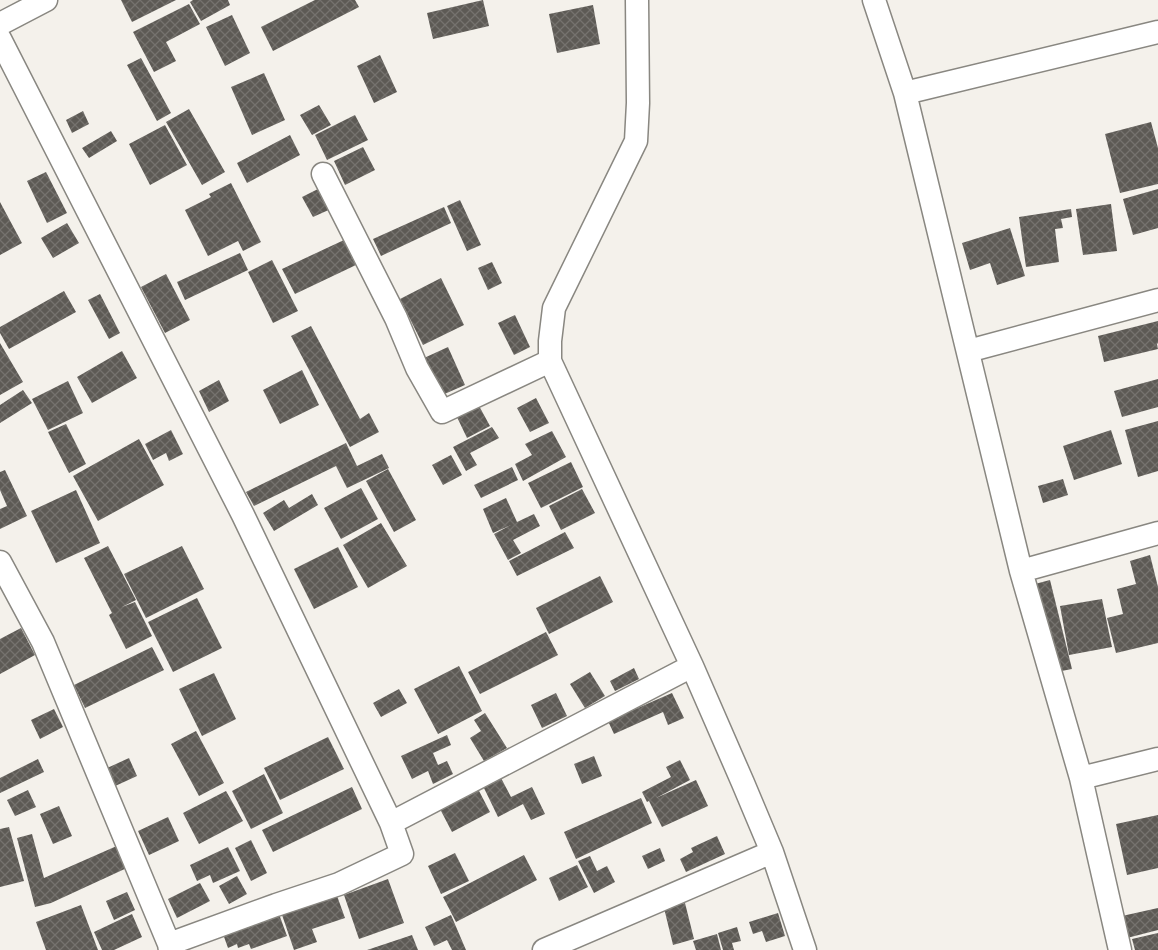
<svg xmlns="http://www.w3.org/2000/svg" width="1158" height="950" font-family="'Fira Sans',sans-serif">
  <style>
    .building { fill: url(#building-cross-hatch) }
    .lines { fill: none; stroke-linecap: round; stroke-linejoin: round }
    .street-casing { stroke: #898781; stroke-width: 25 }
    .street { stroke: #fff; stroke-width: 22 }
  </style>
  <defs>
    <pattern id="building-cross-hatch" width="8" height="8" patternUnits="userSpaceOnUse" patternTransform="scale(1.25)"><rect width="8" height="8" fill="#5d5a55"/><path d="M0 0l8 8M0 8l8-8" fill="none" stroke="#75726e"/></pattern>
  </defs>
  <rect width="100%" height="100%" fill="#f4f1eb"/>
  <path class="building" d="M121,0H176L132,22Z
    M193,0H228L230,5L201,21L190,2Z
    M315,0H355L359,7L273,51L261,27Z
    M483,0L489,26L433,39L427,13Z
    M189,4L200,24L166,42L176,61L154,72L133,32Z
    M593,5L600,44L557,53L549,14Z
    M232,15L250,53L225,66L206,27Z
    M380,55L397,92L374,103L357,66Z
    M141,58L171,113L157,121L127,65Z
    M264,73L285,120L252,135L231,87Z
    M319,105L331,125L312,135L300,115Z
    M189,109L225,172L202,185L166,122Z
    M83,111L89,124L72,133L66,120Z
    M355,115L368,140L327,160L315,135Z
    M1151,122L1158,148V184L1120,193L1105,134Z
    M165,125L187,165L150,185L129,144Z
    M111,131L117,141L89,158L82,148Z
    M290,135L300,155L247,183L237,163Z
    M363,147L375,170L345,185L334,161Z
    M46,172L67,213L47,223L27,181Z
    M231,183L261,242L243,251L238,241L208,256L185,210L211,197L209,194Z
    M322,187L333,208L313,217L302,197Z
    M1158,189V228L1133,235L1123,199Z
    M460,200L481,245L467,251L447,206Z
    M0,202L22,243L0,255Z
    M1111,204L1117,251L1083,255L1076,209Z
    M444,207L451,223L381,256L373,239Z
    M1071,209L1072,217L1061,219L1063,228L1055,229L1059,262L1026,267L1019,217Z
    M67,223L79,243L53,258L41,238Z
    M1010,228L1025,276L997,285L990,263L970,270L962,243Z
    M344,240L356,265L295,294L282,269Z
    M240,253L248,270L185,300L177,282Z
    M272,260L298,311L273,323L248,272Z
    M492,262L502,283L488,290L478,268Z
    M166,274L190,320L165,333L141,287Z
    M441,278L464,325L423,345L400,299Z
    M64,291L76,312L9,349L0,333V327Z
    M100,294L120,333L109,339L88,300Z
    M515,315L530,347L514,355L498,323Z
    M1158,321V343L1157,344L1158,349L1104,362L1098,336Z
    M311,326L360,419L369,413L379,432L350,447L291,336Z
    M0,343L23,382L0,395Z
    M448,347L465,385L440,396L424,358Z
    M122,351L137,378L92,403L77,377Z
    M302,370L319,405L280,424L263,390Z
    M1158,379V407L1122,417L1114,391Z
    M219,380L229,401L209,412L199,391Z
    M68,381L83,413L48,430L32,399Z
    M23,390L32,403L0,423V405Z
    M536,398L549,423L530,432L517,408Z
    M478,404L490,426L467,438L456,415Z
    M1158,421V471L1138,477L1125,430Z
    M66,424L86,464L69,473L48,432Z
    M492,427L499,438L470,453L477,465L466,471L453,447Z
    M171,430L183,454L169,461L166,453L153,460L145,444Z
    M1111,430L1122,464L1074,480L1063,446Z
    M552,431L566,457L523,481L515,464L532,455L525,444Z
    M139,439L164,485L98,521L73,476Z
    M346,443L357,466L382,454L389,468L347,488L336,466L254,506L246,492Z
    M451,455L462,475L443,485L432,465Z
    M571,462L583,487L541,508L528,483Z
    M512,467L518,480L481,498L474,485Z
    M388,469L416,520L394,532L366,481Z
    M5,470L27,516L0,529V509L7,506L0,490V472Z
    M1063,479L1068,495L1043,503L1038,486Z
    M361,488L378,519L341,539L324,508Z
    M582,489L595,513L561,530L549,506Z
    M76,490L100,543L56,563L31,511Z
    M312,494L318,505L274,531L263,513L284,500L289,508Z
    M506,498L517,522L534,514L540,526L513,540L521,553L508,560L494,534L511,525L493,533L483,509Z
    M381,523L407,566L368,588L343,545Z
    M565,532L574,548L517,576L509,561Z
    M108,546L136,600L122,607L135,602L152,636L126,649L109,615L112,613L84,558Z
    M182,546L204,589L146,618L124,574Z
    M338,547L358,587L314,609L294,569Z
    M1150,555L1158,587V643L1116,653L1107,618L1123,614L1117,589L1136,584L1130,561Z
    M600,576L613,602L549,634L536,608Z
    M1050,580L1072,669L1056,672L1035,584Z
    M197,598L222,648L173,672L148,622Z
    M1102,599L1112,647L1069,655L1060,606Z
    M21,628L35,655L0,674V639Z
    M546,632L558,655L480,694L468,672Z
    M152,647L164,670L85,708L74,685Z
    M459,666L482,711L438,734L414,689Z
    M634,668L639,679L615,691L610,681Z
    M590,672L605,696L585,708L570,684Z
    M214,673L236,719L202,736L179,689Z
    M399,689L407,703L381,717L373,703Z
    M556,693L567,716L542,728L531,705Z
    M672,693L684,718L668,725L663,712L614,734L608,721Z
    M54,709L63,727L40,739L31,720Z
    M485,713L507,748L484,761L470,738L481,731L474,720Z
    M196,731L224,783L199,796L171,744Z
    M447,735L451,745L433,753L438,765L447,761L453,774L433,784L428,771L412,779L401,756Z
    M328,737L344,769L280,800L264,768Z
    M594,756L602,776L582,784L574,764Z
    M129,758L137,776L113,787L105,769Z
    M38,759L44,772L0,793V778Z
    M680,760L690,780L656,798L696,780L708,806L662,827L649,801L647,802L642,792L671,777L666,767Z
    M264,774L283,813L251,829L232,791Z
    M501,778L511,797L532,787L545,814L531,820L523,804L498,817L483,786Z
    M352,787L362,809L273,852L262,830Z
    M478,789L490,812L452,832L440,809Z
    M28,790L36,807L15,816L7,800Z
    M226,791L243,821L199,844L183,813Z
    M641,798L652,823L576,859L564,832Z
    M59,806L72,836L53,844L40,814Z
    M1158,815V868L1127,875L1116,824Z
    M168,817L179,841L149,855L138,831Z
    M9,827L24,881L0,887V829Z
    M32,834L44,878L119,845L129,867L51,903L35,907L17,838Z
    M717,836L725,854L686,872L680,859L693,852L691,848Z
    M251,840L267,873L251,881L235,848Z
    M228,847L240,871L213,883L210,875L197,881L190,865Z
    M660,848L665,861L648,869L642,856Z
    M455,853L469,881L441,894L428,866Z
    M524,855L537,880L456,922L443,897Z
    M590,856L597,871L607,866L615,882L594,893L578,861Z
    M577,865L588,887L559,901L549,878Z
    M237,876L247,894L229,904L219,886Z
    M388,879L404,923L359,939L344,895Z
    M200,883L210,901L177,918L168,899Z
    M127,892L135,910L114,920L106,901Z
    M336,893L345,918L312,929L317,942L294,950L281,912Z
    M685,903L694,939L673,945L664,908Z
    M81,905L98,950H46L36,922Z
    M1158,908V930L1127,938L1122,916Z
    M778,913L785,936L766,942L762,931L753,934L749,922Z
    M132,914L142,937L114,950H102L94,932Z
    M279,914L287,936L251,949L249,944L238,948L237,944L228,948L223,934Z
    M451,915L466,950H452L447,940L434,946L425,927Z
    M737,927L741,941L732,943L734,950H723L718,933Z
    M1158,933V950H1135L1132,939Z
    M717,934L721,950H696L693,941Z
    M412,935L418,950H367Z"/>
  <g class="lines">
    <g class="street-casing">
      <path id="street" d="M637,0L638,103L636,141L554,308L550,341V361L692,666L743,783L772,852L805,950
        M874,0L905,93L1021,571L1081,778L1120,950
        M0,24L46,0
        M0,39L243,515L391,823L692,666
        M905,93L1158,32
        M323,174L396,318L417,368L442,412L550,361
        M968,351L1158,300
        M0,562L43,642L169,944L170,950
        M1021,571L1158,533
        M1081,778L1158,759
        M169,944L276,905L339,884L402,854L391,823
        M544,950L772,852"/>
    </g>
    <use href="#street" class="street"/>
  </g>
</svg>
